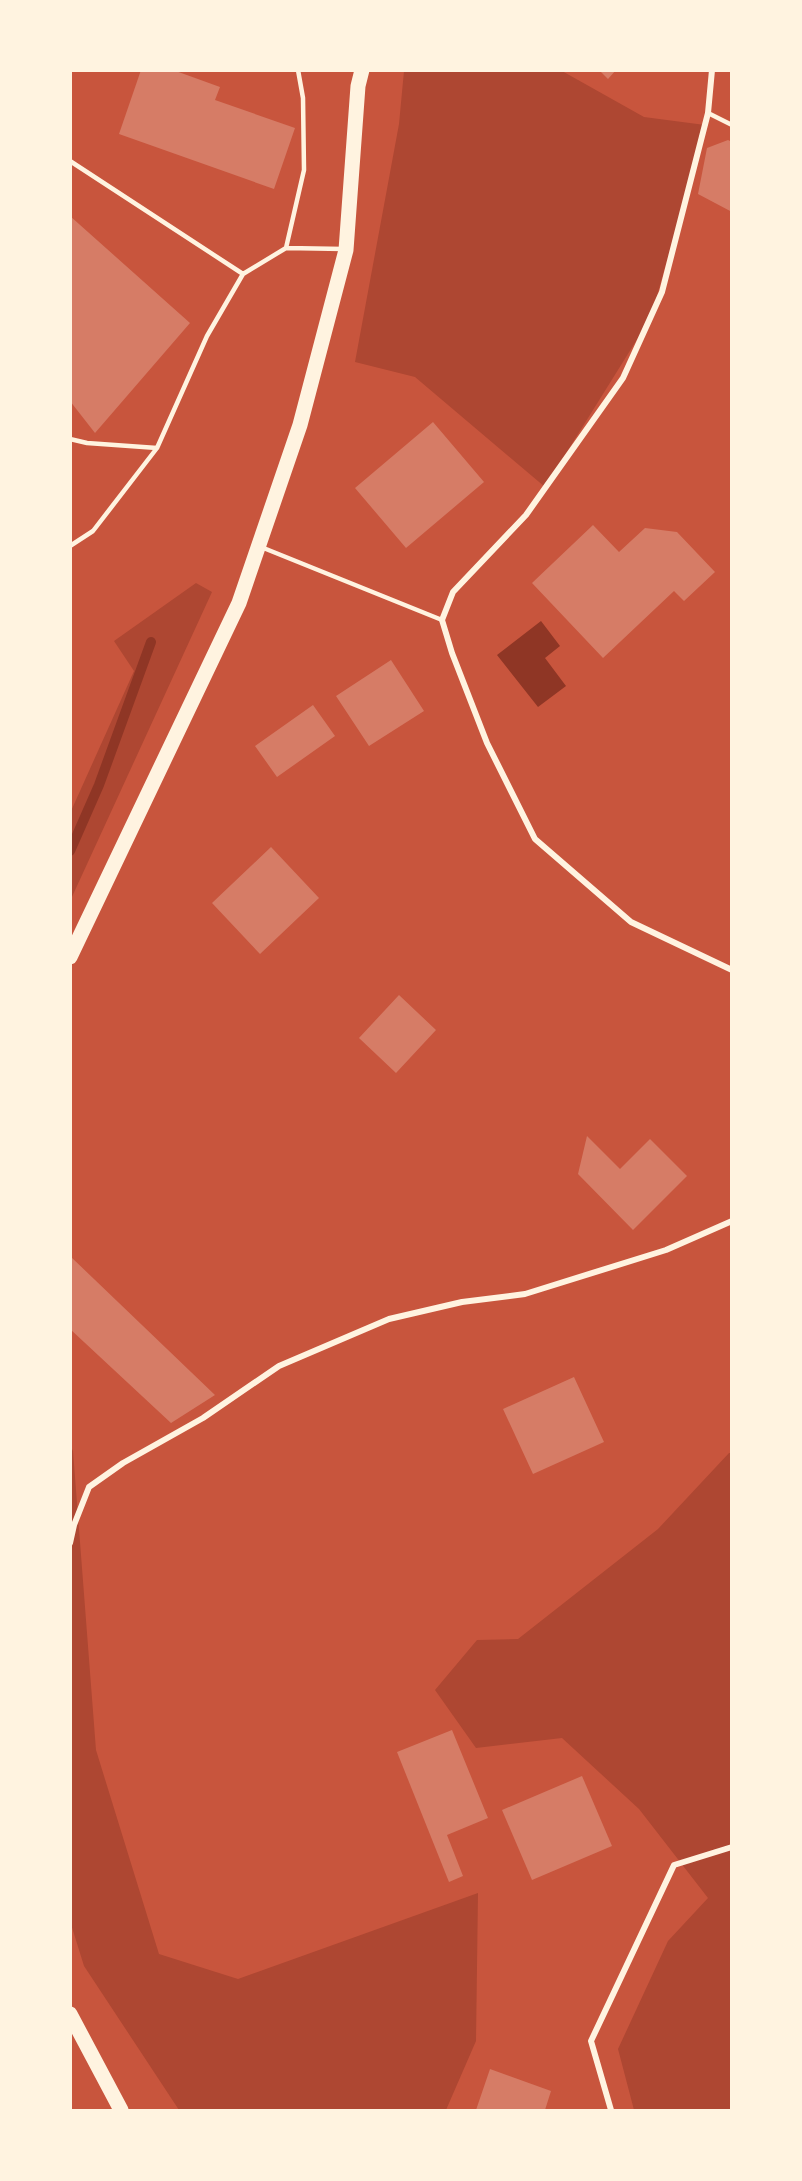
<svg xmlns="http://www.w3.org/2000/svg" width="802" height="2181" font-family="'Golos Text',sans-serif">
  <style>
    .green { fill: #ae4732 }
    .water { fill: #8f3625 }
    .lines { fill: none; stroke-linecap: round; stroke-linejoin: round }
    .stream { stroke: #8f3625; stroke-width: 10 }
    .building { fill: #d67c66 }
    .service { stroke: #fff3e0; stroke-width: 4.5 }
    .minor { stroke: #fff3e0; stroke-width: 6 }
    .primary { stroke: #fff3e0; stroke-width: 15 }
  </style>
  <rect width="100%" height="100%" fill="#c8553d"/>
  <path class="green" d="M404,71H562L644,117L705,125L651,317L545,487L415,377L355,362L399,124Z
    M196,583L212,592L71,899V811L134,671L114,641Z
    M70,1445L73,1451L96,1750L159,1954L238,1979L478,1893L476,2041L446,2110H179L84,1966L70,1921Z
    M729,1453H731V2110H634L618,2049L668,1941L708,1898L639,1809L562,1738L476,1748L435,1690L477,1640L518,1639L658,1529Z"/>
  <path class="water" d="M541,621L560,646L545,658L566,686L538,707L497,655Z"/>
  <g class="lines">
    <path class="stream" d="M70,851L99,785L151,642"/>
  </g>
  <path class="building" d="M141,70H173L220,87L215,100L295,128L274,189L119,134Z
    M599,70H616L608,79Z
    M728,140L732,142V212L698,194L707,148Z
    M70,216L190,323L95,433L70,401Z
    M433,422L484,482L406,548L355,488Z
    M593,525L619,552L645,528L677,532L715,572L684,601L674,591L603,658L532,583Z
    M391,660L424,711L369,746L336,696Z
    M313,705L335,736L277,777L255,746Z
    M271,847L319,898L260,954L212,903Z
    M399,995L436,1030L396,1073L359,1038Z
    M587,1136L620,1169L650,1139L687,1176L633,1230L578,1174Z
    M70,1256L215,1395L171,1423L70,1329Z
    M574,1377L604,1442L533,1474L503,1409Z
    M452,1730L488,1818L447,1835L463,1876L449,1882L397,1752Z
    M582,1776L612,1846L532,1880L502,1810Z
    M490,2069L551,2091L545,2110H476Z"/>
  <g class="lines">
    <path class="service" d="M708,113L732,125
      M70,161L243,274
      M286,248L304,170L303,98L298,70
      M70,439L87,443L157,448
      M70,546L93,531L157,448L207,336L243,274L286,248L344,249
      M261,547L442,620"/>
    <path class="minor" d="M712,70L708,113L662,292L623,378L526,515L453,592L442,620L452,653L487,743L535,839L631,922L732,970
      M70,1543L74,1525L89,1487L123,1463L203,1418L279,1366L389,1319L462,1302L525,1294L666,1250L732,1221
      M611,2110L591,2041L674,1865L732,1847"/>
    <path class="primary" d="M70,957L239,603L300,425L346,250L358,86L362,70
      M70,2014L121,2110"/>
  </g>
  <rect width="802" height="2181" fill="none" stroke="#fff3e0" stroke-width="144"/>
</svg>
